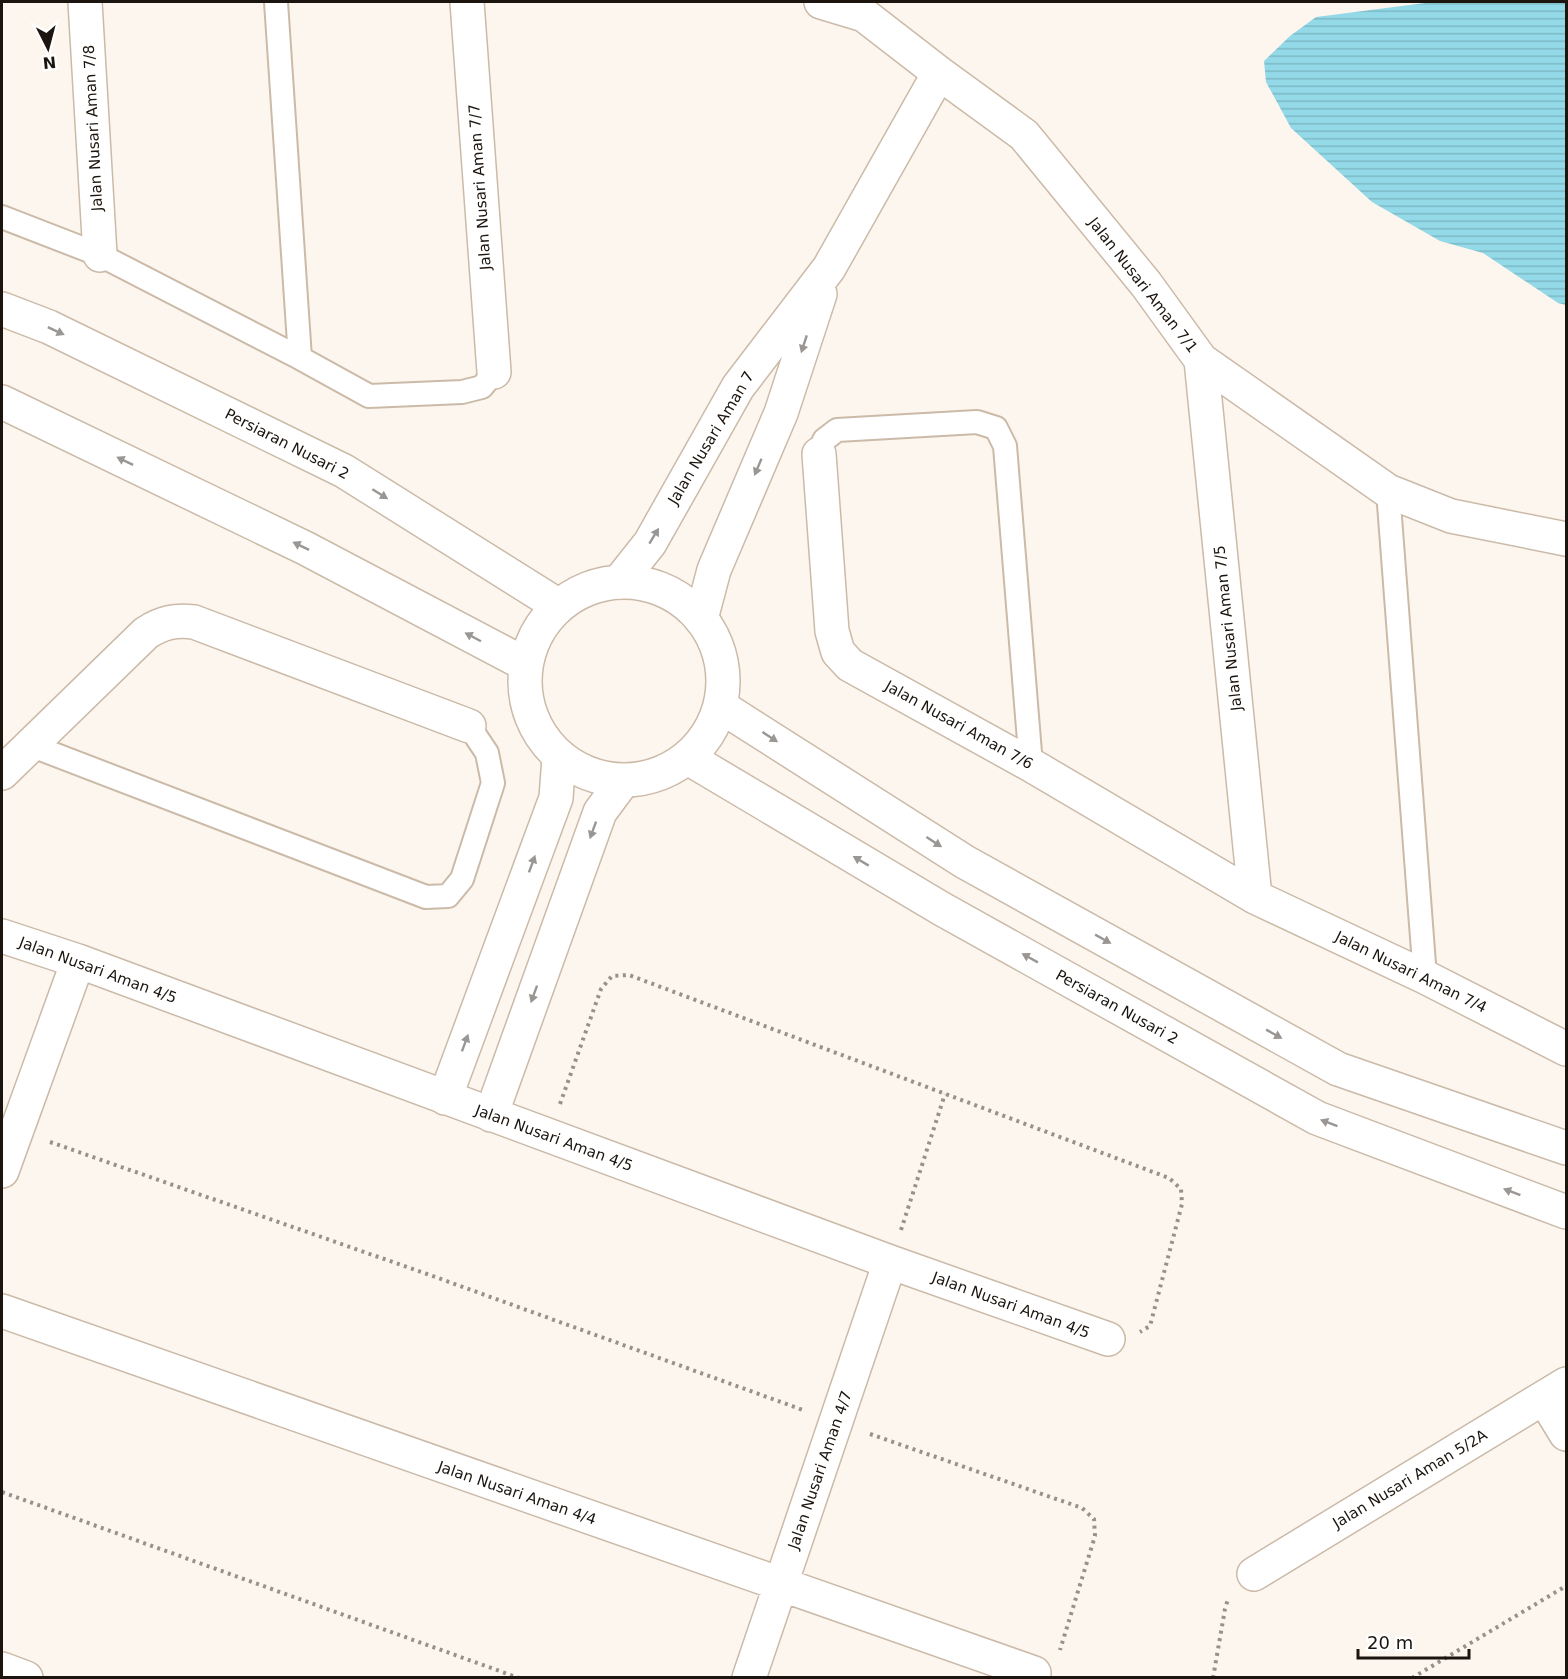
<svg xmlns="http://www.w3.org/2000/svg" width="1568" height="1679" font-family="'DejaVu Sans',sans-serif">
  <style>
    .water { fill: url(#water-rules) }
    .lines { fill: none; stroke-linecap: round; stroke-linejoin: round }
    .service-casing { stroke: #cbbaa8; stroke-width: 26 }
    .minor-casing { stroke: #cbbaa8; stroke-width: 36 }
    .tertiary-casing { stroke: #cbbaa8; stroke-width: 36 }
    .path { stroke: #98918a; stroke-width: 4; stroke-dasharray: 3 4.5; stroke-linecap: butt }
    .service { stroke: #fff; stroke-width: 22 }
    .minor { stroke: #fff; stroke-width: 33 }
    .tertiary { stroke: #fff; stroke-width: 33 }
    .oneway { fill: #999693 }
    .labels { text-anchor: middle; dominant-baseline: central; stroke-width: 4.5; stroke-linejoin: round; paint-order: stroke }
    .street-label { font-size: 15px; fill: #1c150f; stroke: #fff }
  </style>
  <defs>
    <pattern id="water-rules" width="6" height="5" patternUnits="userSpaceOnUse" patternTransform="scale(1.5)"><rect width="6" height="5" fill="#93d9e7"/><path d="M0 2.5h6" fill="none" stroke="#7eb9c5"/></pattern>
  </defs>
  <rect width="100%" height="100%" fill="#fdf6ee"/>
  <path class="water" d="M1433,2H1566V305L1558,303L1483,253L1440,241L1372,202L1291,128L1266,82L1264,61L1290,36L1316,17Z"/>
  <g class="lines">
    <g class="service-casing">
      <path id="service" d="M276,2L300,358
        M2,217L100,255L300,358L369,396L462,392L482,387L494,372
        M819,454L824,440L837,430L977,422L996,428L1005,446L1031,765
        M1388,491L1425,977
        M30,745L426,897L448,896L462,879L493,783L487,753L469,726"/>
    </g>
    <g class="minor-casing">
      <path id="minor" d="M85,2L100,255
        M467,2L494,372
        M821,2L864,15L939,73L1024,135L1146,284L1201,360L1388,491L1451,516L1566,539
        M1201,360L1255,897
        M819,454L832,631L838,652L850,665L1031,765L1255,897L1425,977L1566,1049
        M619,582L650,543L738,387L829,268L939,73
        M701,619L714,570L781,413L820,294
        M2,773L146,633C163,622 175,620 194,622L469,726
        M2,936L78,961L890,1262L1108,1339
        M445,1098L556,798L559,758
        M491,1115L600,812L623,781
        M2,1171L78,961
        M2,1311L1034,1673
        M1544,1398L1566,1434
        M1254,1574L1566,1384
        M2,1669L26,1678
        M749,1678L890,1262"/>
    </g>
    <g class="tertiary-casing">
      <path id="tertiary" d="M2,309L49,327L344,471L559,606
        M2,402L305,548L525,664
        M525 681a99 99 0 1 1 198 0a99 99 0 1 1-198 0Z
        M720,706L965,862L1338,1069L1566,1148
        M688,758L942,909L1317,1118L1566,1212"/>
    </g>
    <path class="path" d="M560,1104L601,989L612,976L629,975L1169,1178L1181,1189L1182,1204L1150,1326L1140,1332
      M50,1142L427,1274L803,1410
      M901,1230L945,1094
      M870,1434L1082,1508L1094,1519L1095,1536L1060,1650
      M2,1492L519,1678
      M1213,1678L1225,1609L1228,1599
      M1412,1678L1566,1586"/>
    <use href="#service" class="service"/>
    <use href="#minor" class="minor"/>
    <use href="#tertiary" class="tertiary"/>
  </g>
  <defs><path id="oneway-solid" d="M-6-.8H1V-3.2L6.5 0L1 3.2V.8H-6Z" transform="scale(1.5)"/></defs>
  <g class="oneway">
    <use href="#oneway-solid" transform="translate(56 331) rotate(25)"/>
    <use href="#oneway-solid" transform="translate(804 344) rotate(108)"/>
    <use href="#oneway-solid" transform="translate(125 461) rotate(-154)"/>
    <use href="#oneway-solid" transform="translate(758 467) rotate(113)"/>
    <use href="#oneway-solid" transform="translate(380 494) rotate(32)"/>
    <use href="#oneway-solid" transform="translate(654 536) rotate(-59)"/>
    <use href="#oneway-solid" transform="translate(301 546) rotate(-154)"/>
    <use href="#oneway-solid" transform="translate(473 637) rotate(-152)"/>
    <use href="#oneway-solid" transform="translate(770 737) rotate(33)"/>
    <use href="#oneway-solid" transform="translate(593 830) rotate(110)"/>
    <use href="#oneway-solid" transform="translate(934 842) rotate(33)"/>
    <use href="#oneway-solid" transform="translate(861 861) rotate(-149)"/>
    <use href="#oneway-solid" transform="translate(532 864) rotate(-70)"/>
    <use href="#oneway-solid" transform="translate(1103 939) rotate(29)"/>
    <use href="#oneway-solid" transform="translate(1030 958) rotate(-151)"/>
    <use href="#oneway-solid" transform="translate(534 994) rotate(110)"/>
    <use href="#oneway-solid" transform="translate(1274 1034) rotate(29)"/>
    <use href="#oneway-solid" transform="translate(465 1043) rotate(-70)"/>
    <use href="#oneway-solid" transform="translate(1329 1123) rotate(-159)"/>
    <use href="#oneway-solid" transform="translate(1512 1192) rotate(-159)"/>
  </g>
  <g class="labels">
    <g class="street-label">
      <text transform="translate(93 128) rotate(-93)">Jalan Nusari Aman 7/8</text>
      <text transform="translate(480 187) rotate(-94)">Jalan Nusari Aman 7/7</text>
      <text transform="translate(1143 285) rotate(52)">Jalan Nusari Aman 7/1</text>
      <text transform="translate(711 438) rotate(-59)">Jalan Nusari Aman 7</text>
      <text transform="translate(287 444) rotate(27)">Persiaran Nusari 2</text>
      <text transform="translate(1228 628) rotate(-96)">Jalan Nusari Aman 7/5</text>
      <text transform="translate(959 725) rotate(29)">Jalan Nusari Aman 7/6</text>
      <text transform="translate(98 970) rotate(20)">Jalan Nusari Aman 4/5</text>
      <text transform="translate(1411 972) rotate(26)">Jalan Nusari Aman 7/4</text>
      <text transform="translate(1117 1007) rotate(29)">Persiaran Nusari 2</text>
      <text transform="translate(554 1138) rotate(20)">Jalan Nusari Aman 4/5</text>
      <text transform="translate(1011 1305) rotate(20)">Jalan Nusari Aman 4/5</text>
      <text transform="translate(820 1470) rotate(-71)">Jalan Nusari Aman 4/7</text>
      <text transform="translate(1410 1479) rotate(-31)">Jalan Nusari Aman 5/2A</text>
      <text transform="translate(517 1493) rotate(19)">Jalan Nusari Aman 4/4</text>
    </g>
  </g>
  <rect width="1568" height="1679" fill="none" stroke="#1c150f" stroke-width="6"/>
  <g transform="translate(48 48) rotate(174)" stroke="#ffffff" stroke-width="4.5" paint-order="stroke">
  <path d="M0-4.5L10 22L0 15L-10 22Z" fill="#1c150f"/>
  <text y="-9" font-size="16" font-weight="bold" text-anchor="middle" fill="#1c150f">N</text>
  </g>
  <path d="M1358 1649v9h111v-9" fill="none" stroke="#1c150f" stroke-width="3"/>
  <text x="1367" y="1649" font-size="18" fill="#1c150f" stroke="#ffffff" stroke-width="4.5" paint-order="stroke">20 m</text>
</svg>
